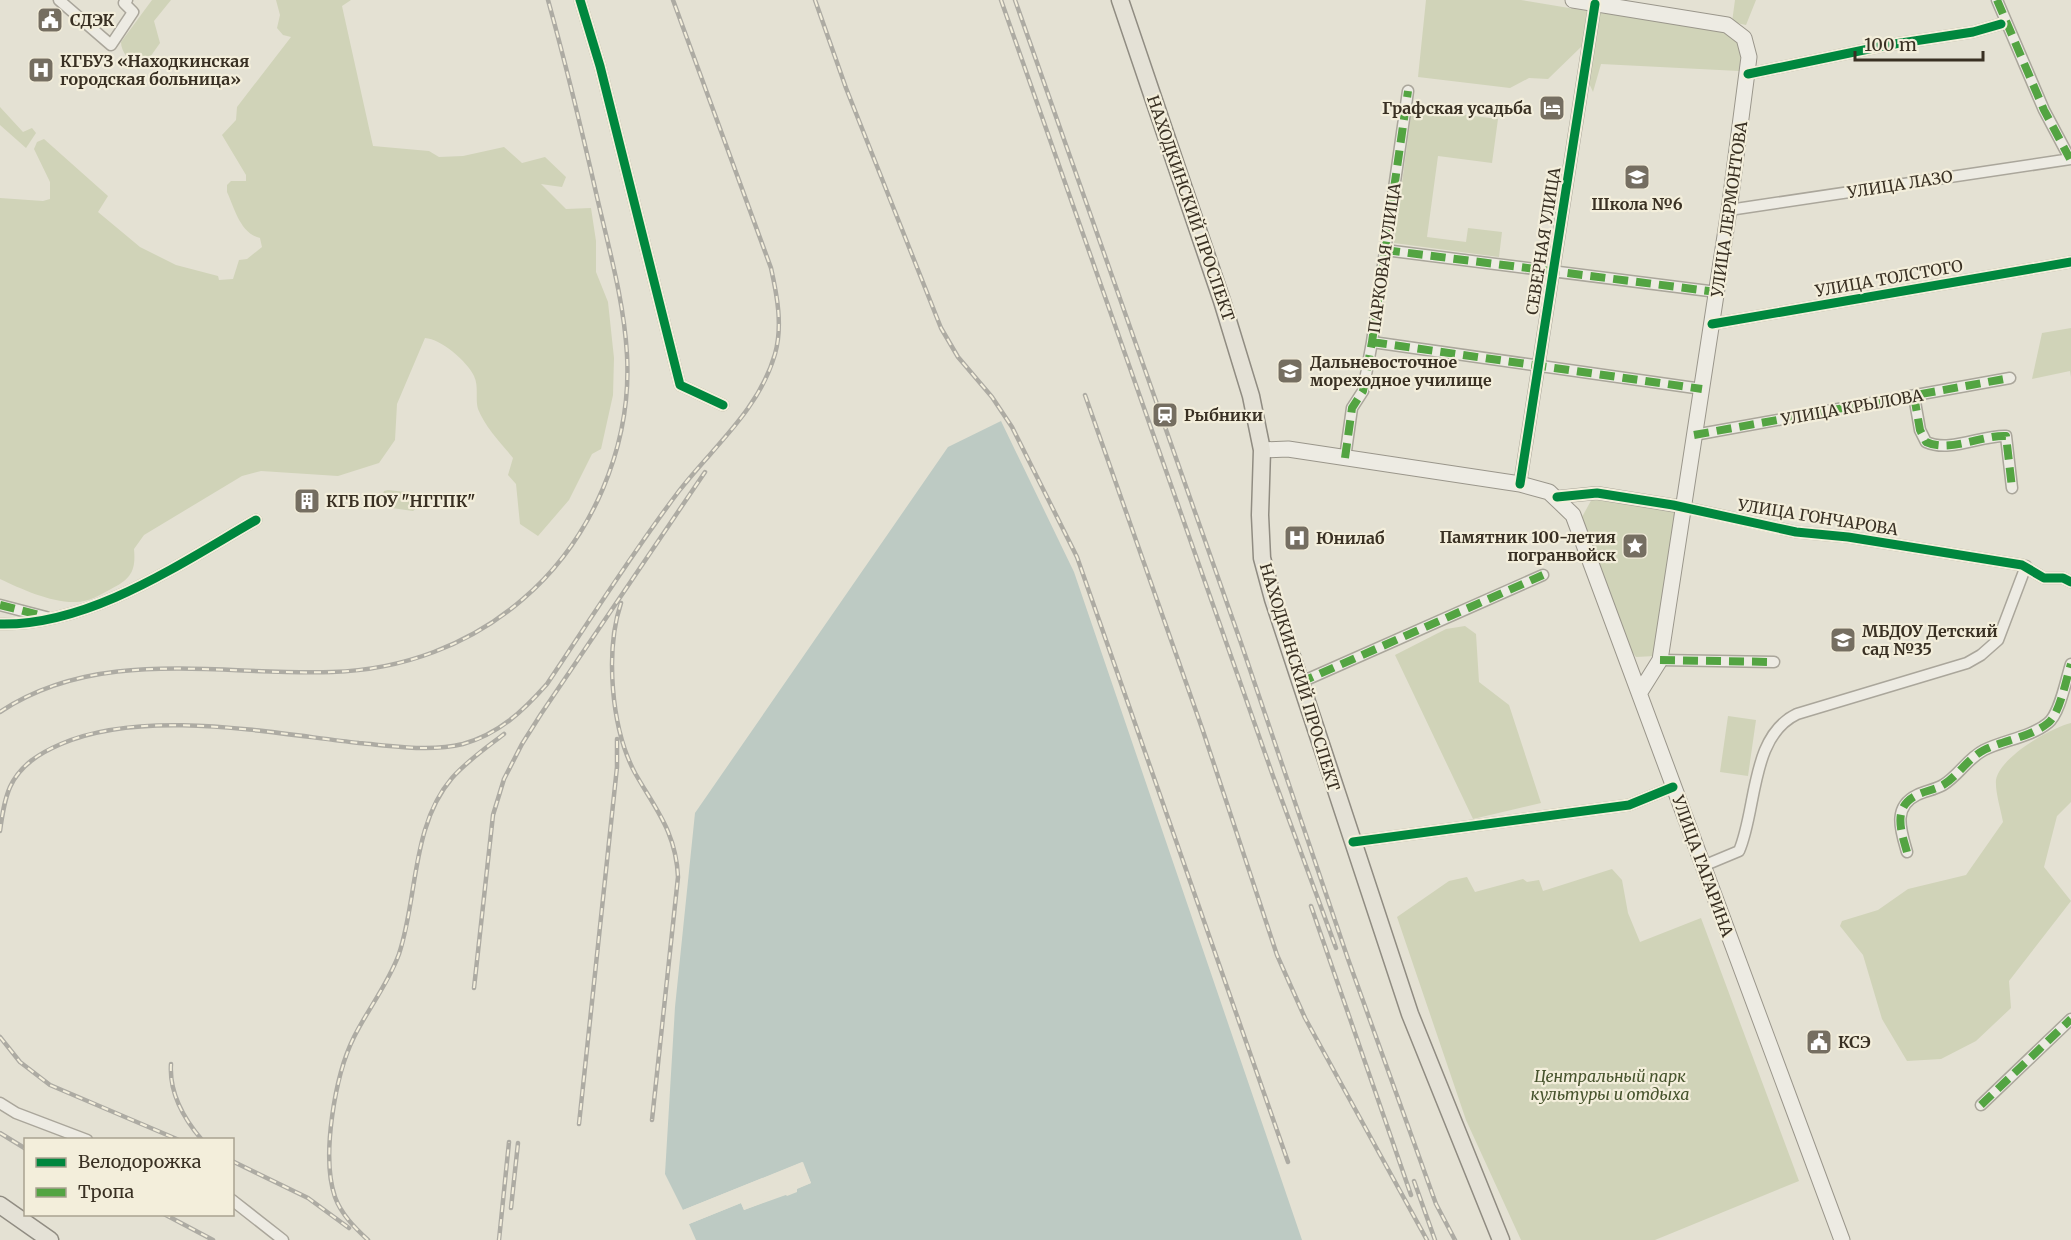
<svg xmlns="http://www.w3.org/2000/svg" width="2071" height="1240" font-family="Merriweather,serif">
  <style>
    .green { fill: #d0d3b8 }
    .water { fill: #bdcac3 }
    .pier { fill: #e4e1d3 }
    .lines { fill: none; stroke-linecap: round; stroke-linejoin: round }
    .minor-casing { stroke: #aaa69b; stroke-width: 13 }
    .tertiary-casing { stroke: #aaa69b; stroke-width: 14 }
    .secondary-casing { stroke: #9a968b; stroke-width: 17 }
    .primary-casing { stroke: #908c82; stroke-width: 19 }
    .minor { stroke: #edebe3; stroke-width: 10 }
    .tertiary { stroke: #edebe3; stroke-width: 12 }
    .secondary { stroke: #edebe3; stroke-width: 15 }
    .primary { stroke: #e4e1d6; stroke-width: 16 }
    .rail-casing { stroke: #adaba3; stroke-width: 4.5 }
    .rail { stroke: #f3eedb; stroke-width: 2; stroke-dasharray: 7; stroke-linecap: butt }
    .quiet { stroke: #53a442; stroke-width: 8; stroke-dasharray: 15 8; stroke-linecap: butt }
    .cycleway-casing { stroke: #f3eedb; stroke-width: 13 }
    .cycleway { stroke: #00873e; stroke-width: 9 }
    .labels { text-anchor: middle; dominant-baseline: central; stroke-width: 4.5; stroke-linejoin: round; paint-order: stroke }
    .poi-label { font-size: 16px; font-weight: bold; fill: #393023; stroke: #f3eedb; text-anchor: start }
    .street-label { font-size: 16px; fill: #393023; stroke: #f3eedb }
    .park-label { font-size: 16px; font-style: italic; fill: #46532c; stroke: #f3eedb }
  </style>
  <rect width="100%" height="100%" fill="#e4e1d3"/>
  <path class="green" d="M152,0H171L154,21L160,43L148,60L139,67C130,62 121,52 121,42Z
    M276,0H351L342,6L373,146L429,151L439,157L463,156L504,147L522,163L545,157L566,177L562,187L541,184L566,209L591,208L596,241V272L608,302L614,358L613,395L601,449L592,454L569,500L538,536L520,524L516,484L508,475L513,458C501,443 485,427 478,409C475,399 479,386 474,376C467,361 441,339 425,338L397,404L395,440L379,463L338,476L261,471L242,476L144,535L134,549C136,571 131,579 111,589C100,595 89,602 76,602C52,603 21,589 0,579V198L43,201L50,199V182L34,149L37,142L44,139L108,196L98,212L140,247L176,265L218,276L219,280L233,279L239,260L247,259L262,247L260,238C240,233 235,209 227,192V185L231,181H246V175L222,135L236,120L237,107L291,37L283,35L277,28L280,15Z
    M1426,0H1521L1587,11L1582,46L1548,79L1529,78L1510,88L1418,77Z
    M1735,0H1756L1746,25L1732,22Z
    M1599,13L1686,23L1731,34L1742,50L1739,71L1601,64L1593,92L1588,81Z
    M0,107L23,132L32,128L36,133L26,148L0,125Z
    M1412,108L1498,119L1492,163L1438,156L1427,237L1466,242L1468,228L1502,232L1499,257L1394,243Z
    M2071,328V377L2070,371L2032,379L2042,333Z
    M388,490L415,493L419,497L418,507L413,511L385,507L381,500L384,491Z
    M1593,497L1675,512L1655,656L1636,657L1630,649L1582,517Z
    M1465,626L1476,634L1479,682L1509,705L1541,803L1473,819L1395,655L1446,629Z
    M1728,716L1756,720L1748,776L1720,772Z
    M2071,723V802L2057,816L2044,867L2071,901L2009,981L2011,1008L1976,1041L1941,1059L1907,1061L1882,1019L1863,955L1840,926L1842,921L1878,910L1908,889L1966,875L2003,822C2001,810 1995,792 1996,780C2000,757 2050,728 2071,723Z
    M1612,869L1622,880L1628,913L1640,942L1701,918L1799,1181L1655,1240H1521L1466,1120L1397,917L1449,881L1467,877L1475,892L1523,879L1527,882L1539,880L1543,891Z"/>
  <path class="water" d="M1001,421L1074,572L1302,1240H696L689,1224L741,1203L744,1210L797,1191L796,1189L811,1183L802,1162L683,1210L665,1174L675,1007L695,813L948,447Z"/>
  <path class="pier" d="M803,1162L811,1183L797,1189V1192L787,1196L785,1194L744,1210L741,1203L689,1224L687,1222L740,1200L746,1206L785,1191L793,1190L795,1187L807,1181L801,1166L684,1213L683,1210Z"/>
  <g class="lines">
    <g class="minor-casing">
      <path id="minor" d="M59,0L111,45L133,12L124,3L127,0
        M580,0L600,66L680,385L723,405
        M1997,0L2044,110L2070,159
        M1748,74L1888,45L1973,32L2001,24
        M1729,210L2071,159
        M1385,250L1717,292
        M1712,324L2071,262
        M1372,342L1702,389
        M1914,396L1920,430L1926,442C1950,453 1981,435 2006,436L2012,488
        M1694,435L2010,378
        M1345,458L1352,408L1363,391L1372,342L1408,91
        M1683,507L1796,532L1848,537L2022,565L2044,578H2063L2071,582
        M0,605L46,617
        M0,624C90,626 181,563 256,520
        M1660,660L1774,662
        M1299,683L1543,575
        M1353,842L1629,805L1673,787
        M1907,852C1901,831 1892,807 1917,795C1925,791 1934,790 1943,785C1959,775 1967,759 1984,750C2004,740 2031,737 2048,723C2060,714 2066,679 2071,664
        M1703,866L1739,851C1757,810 1750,736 1797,714L1967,663L1981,655L1998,640L2026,566
        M0,1103L16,1113L87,1140
        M1981,1105L2071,1019
        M232,1200L283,1240"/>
    </g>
    <g class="tertiary-casing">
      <path id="tertiary" d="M1520,484L1595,4
        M1557,497L1597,493L1683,507"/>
    </g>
    <g class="secondary-casing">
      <path id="secondary" d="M1573,0L1727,25L1744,38L1749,57L1729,210L1660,660L1640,692
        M1262,450L1288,449L1520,484L1549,492L1573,515L1842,1240"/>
    </g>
    <g class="primary-casing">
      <path id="primary" d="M1120,0L1222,301L1251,396L1262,450L1260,515L1262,558L1273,599L1410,1014L1501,1240
        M0,1205L50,1240"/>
    </g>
    <use href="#minor" class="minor"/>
    <use href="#tertiary" class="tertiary"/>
    <use href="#secondary" class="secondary"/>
    <use href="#primary" class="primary"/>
    <g class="rail-casing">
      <path id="rail" d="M815,0L846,88L941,328L958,357L992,397L1012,427L1077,557L1288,1162
        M1001,0L1273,776L1336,948
        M1015,0L1241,643L1348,959L1436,1204L1455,1240
        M1085,395L1203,731L1277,955L1305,1018L1427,1240
        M621,603C605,651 611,728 635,773C656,810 676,832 678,877L652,1120
        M0,712C100,646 220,676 332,672C402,670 470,645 523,599C592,540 632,446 627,355C624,301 609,249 597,197C582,131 566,65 548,0
        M0,831C2,816 4,801 10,787C20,765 40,753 61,744C145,708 269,733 359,743C393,746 430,752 463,744C499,734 523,711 547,684C590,620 632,553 679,491C713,447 759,410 775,354C783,326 777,295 771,268L673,0
        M1311,906L1411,1195
        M474,988L493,815L504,779L522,744L541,714L705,472
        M0,1037L20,1062L50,1085L179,1140
        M171,1064C169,1093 184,1119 202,1140
        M579,1124L617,767V739
        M0,1133L26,1149
        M232,1161L308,1198L349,1228
        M1414,1181L1435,1240
        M511,1208L518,1143
        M164,1214L213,1240
        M368,1240C355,1228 341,1214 335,1197C321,1157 335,1075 354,1037C368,1009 388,984 399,954C418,897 411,826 452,778C467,761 486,748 504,734
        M499,1240L509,1142"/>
    </g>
    <use href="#rail" class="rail"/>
    <path class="quiet" d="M1997,0L2044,110L2070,159
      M1385,250L1717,292
      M1372,342L1702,389
      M1914,396L1920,430L1926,442C1950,453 1981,435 2006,436L2012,488
      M1694,435L2010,378
      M1345,458L1352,408L1363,391L1372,342L1408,91
      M0,605L43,616
      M1660,660L1774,662
      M1299,683L1543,575
      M1907,852C1901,831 1892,807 1917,795C1925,791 1934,790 1943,785C1959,775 1967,759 1984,750C2004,740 2031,737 2048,723C2060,714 2066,679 2071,664
      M1981,1105L2071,1019"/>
    <g class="cycleway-casing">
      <path id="cycleway" d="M580,0L600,66L680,385L723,405
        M1748,74L1888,45L1973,32L2001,24
        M1712,324L2071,262
        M1520,484L1595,4
        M1557,497L1597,493L1673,505L1796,532L1848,537L2022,565L2044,578H2063L2071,582
        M0,624C90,626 181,563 256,520
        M1353,842L1629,805L1673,787"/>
    </g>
    <use href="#cycleway" class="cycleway"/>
  </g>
  <defs>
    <g id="civic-square" transform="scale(1.35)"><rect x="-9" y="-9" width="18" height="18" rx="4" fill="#756e61" stroke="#f3eedb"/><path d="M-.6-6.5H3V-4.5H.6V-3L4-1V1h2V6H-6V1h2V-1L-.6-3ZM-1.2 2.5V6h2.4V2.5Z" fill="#fff"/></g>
    <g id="hospital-square" transform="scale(1.35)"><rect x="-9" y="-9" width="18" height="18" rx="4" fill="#756e61" stroke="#f3eedb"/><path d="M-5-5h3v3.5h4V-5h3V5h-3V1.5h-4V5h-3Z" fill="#fff"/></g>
    <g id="hotel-square" transform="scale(1.35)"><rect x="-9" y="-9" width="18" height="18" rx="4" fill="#756e61" stroke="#f3eedb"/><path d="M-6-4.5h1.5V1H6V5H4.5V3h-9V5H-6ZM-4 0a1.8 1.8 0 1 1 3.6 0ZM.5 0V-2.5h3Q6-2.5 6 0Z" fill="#fff"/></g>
    <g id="school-square" transform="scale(1.35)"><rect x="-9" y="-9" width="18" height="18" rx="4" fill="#756e61" stroke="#f3eedb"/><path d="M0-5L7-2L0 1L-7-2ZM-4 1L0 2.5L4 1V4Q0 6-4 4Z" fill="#fff"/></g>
    <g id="university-square" transform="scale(1.35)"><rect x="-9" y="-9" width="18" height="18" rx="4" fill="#756e61" stroke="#f3eedb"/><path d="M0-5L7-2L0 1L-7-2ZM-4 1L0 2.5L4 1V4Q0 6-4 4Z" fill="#fff"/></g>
    <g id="station-square" transform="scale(1.35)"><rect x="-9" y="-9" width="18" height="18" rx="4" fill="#756e61" stroke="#f3eedb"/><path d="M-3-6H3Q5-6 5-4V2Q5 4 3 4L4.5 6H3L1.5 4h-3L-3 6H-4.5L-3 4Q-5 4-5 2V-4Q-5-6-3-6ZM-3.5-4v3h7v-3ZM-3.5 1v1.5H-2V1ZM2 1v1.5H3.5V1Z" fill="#fff"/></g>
    <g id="building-square" transform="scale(1.35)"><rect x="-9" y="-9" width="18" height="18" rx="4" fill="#756e61" stroke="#f3eedb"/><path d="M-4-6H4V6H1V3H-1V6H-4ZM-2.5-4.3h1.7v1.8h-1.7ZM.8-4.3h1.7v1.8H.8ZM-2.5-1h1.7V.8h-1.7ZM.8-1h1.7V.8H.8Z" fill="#fff"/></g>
    <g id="sight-square" transform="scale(1.35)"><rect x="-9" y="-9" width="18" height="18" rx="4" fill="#756e61" stroke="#f3eedb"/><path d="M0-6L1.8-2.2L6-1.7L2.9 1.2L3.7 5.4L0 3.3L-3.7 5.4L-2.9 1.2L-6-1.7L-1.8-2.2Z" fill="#fff"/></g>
  </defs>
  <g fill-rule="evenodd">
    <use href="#civic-square" x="50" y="20"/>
    <use href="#hospital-square" x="41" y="70"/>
    <use href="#hotel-square" x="1552" y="108"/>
    <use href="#school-square" x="1637" y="177"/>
    <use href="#university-square" x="1290" y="371"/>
    <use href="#station-square" x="1165" y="415"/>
    <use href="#building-square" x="307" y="501"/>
    <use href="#hospital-square" x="1297" y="538"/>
    <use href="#sight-square" x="1635" y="546"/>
    <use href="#school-square" x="1843" y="640"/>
    <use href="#civic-square" x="1819" y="1042"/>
  </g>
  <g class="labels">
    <g class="poi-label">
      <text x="70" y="20">СДЭК</text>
      <text x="60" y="61">КГБУЗ «Находкинская<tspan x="60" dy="18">городская больница»</tspan></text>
      <text x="1532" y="108" text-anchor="end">Графская усадьба</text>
      <text x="1637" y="204" text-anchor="middle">Школа №6</text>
      <text x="1310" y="362">Дальневосточное<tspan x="1310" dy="18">мореходное училище</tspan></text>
      <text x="1184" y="415">Рыбники</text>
      <text x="326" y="501">КГБ ПОУ "НГГПК"</text>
      <text x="1616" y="537" text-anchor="end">Памятник 100-летия<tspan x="1616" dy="18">погранвойск</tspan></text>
      <text x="1316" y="538">Юнилаб</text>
      <text x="1862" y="631">МБДОУ Детский<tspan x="1862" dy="18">сад №35</tspan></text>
      <text x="1838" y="1042">КСЭ</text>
    </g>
    <g class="street-label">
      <text transform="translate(1900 184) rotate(-9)">УЛИЦА ЛАЗО</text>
      <text transform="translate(1191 208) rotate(71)">НАХОДКИНСКИЙ ПРОСПЕКТ</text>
      <text transform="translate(1729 209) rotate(-82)">УЛИЦА ЛЕРМОНТОВА</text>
      <text transform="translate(1543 241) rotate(-81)">СЕВЕРНАЯ УЛИЦА</text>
      <text transform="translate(1384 258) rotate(-82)">ПАРКОВАЯ УЛИЦА</text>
      <text transform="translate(1889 278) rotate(-10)">УЛИЦА ТОЛСТОГО</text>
      <text transform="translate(1852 407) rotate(-10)">УЛИЦА КРЫЛОВА</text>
      <text transform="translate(1818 517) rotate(9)">УЛИЦА ГОНЧАРОВА</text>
      <text transform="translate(1300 677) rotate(73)">НАХОДКИНСКИЙ ПРОСПЕКТ</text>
      <text transform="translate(1703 866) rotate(70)">УЛИЦА ГАГАРИНА</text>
    </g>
    <g class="park-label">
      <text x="1610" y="1076">Центральный парк<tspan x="1610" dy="18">культуры и отдыха</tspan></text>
    </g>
  </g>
  <rect x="24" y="1138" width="210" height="78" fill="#f3eedb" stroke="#a9a291" stroke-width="1.5"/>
  <rect x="36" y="1158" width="30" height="9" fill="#00873e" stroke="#a9a291" stroke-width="1.5"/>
  <text x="78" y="1168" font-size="18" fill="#393023">Велодорожка</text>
  <rect x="36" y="1188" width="30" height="9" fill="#53a442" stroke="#a9a291" stroke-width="1.5"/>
  <text x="78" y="1198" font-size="18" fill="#393023">Тропа</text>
  <path d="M1855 51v9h128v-9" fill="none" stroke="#393023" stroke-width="3"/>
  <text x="1864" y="51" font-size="18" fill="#393023" stroke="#f3eedb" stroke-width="4.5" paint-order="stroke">100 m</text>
</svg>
